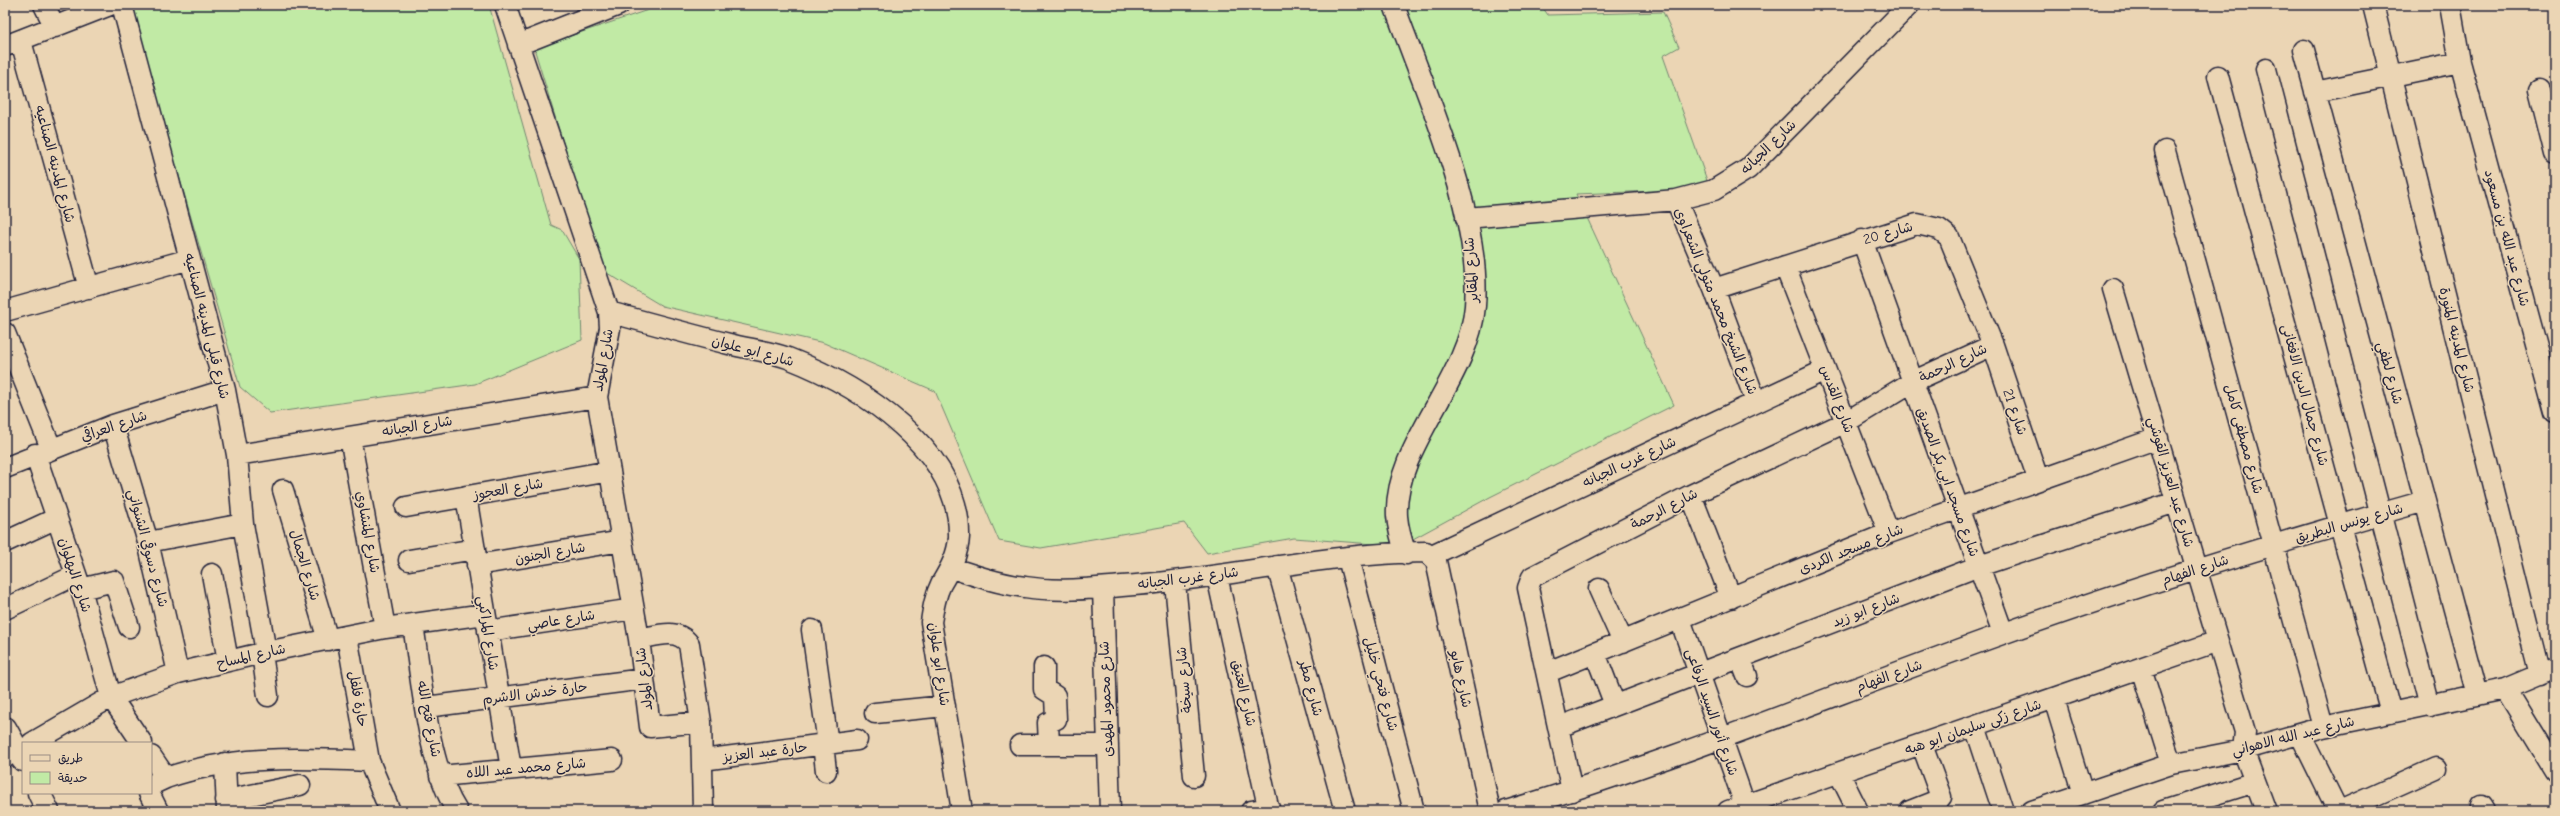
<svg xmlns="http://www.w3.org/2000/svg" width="2560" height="816" font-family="'Comic Neue','Playpen Sans Arabic',sans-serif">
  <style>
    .green { fill: #c1eaa5; stroke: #728670 }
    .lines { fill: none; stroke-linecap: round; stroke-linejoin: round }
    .street-casing { stroke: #22223b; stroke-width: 23 }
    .secondary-casing { stroke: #22223b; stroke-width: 25 }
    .street { stroke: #ebd5b4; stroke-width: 20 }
    .secondary { stroke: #ebd5b4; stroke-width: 22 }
    .labels { text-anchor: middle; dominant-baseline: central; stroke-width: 3; stroke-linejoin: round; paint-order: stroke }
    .street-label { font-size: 14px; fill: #22223b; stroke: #ebd5b4 }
  </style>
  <rect width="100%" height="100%" fill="#ebd5b4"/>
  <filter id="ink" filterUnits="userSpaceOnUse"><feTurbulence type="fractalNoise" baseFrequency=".025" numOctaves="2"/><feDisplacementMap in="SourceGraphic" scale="8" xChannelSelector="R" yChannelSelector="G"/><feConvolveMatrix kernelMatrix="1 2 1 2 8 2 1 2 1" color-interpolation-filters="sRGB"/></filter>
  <g filter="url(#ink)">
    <path class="green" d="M132,5H489L551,225L562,230L579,259L582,340L475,384L270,413L240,387L151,79Z
      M663,5H1541L1548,15L1663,12L1679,47L1663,56L1710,189L1576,194L1674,405L1490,497L1400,546L1294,538L1207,553L1184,523L1041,548L999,541L935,391L824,343L662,306L602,270L534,48Z"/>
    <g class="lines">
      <g class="street-casing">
        <path id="street" d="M44,5L55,27
          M122,5L225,390L237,455L243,524L266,652
          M505,5L609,312L610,328L597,397L639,639L650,727L701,722
          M1394,5C1425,92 1482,214 1475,306C1469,380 1393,447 1397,516C1398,529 1402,542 1406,554
          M2373,5L2540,675
          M2450,5L2460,62L2555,414
          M21,41L89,288
          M518,45L619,5
          M5,46L110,5
          M2304,50L2477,695
          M2266,69L2430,706
          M2218,76L2391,713
          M2539,90L2555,154
          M2315,92L2460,62
          M2165,151L2323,727
          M1676,200L1714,289L1756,402
          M1466,218L1676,200L1714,190L1748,169L1909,5
          M1862,240L2003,633
          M1785,266L1889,533
          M1714,289L1917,224L1939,229L1949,237L1993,345L2038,479
          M2113,289L2245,732L2243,750L2266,811
          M5,311L190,259
          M609,312C649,323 689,334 729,344C748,349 769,351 788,358C860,386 961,449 959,537C958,555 950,569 941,584C935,596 933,609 931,622L962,811
          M5,333L51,448
          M113,425L148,542L178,673
          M350,437L385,628
          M35,454L81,589L111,697L142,743
          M237,455L597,397
          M5,468L113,425L225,390
          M283,490L328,640
          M1691,495L1731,598
          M466,496L511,769
          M406,507L610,471
          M5,542L57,518
          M148,542L243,524
          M1432,555L1825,370
          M1348,558L1414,811
          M409,560L475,549
          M477,565L622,541
          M1277,566L1345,811
          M952,568C976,576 1000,584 1025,587C1057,592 1090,589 1122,586C1224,579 1324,553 1426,552L1436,561L1490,811
          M212,574L228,661
          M1217,576L1269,811
          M1175,583L1194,776
          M1103,588L1110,811
          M81,589L114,581L129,627
          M1599,589L1623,642
          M5,609L76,575
          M1680,619L1745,805
          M413,624C421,677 428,767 457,811
          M812,630L828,744
          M488,631L634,609
          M347,636L369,761L390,811
          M639,639C656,636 677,627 689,644L701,722L703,811
          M262,653L268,696
          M1595,653L1615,705
          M1740,658L1747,676
          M1044,667V689L1055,696L1056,719L1048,723L1049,745
          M2141,668L2171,764
          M1548,672L1889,533L2158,438
          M2505,689L2555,771
          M2054,699L2083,794
          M426,707L644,679
          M875,713L945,706
          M1975,726L2003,811
          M1559,727L1979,566L2176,502
          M2300,734L2338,811
          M32,743L111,697L178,673L266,652L385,628L485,614
          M823,744L826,771
          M1020,745H1108
          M151,756L166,778L151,785
          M5,757L23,748
          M702,760L857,740
          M225,763L227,811
          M1839,773L1858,811
          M440,776L612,760
          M166,778C232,755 300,758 369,761
          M1572,791L1528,588L1532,577L1691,495L1846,422L1912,382L1993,345
          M149,793L158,811
          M226,800L300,785
          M2481,806L2484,811
          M1251,811L1269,808
          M1506,811C1674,761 1837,693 2002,634C2141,584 2283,541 2425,501
          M1728,811L2218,641
          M1910,811L1938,800L1941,797L1922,745
          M2032,811L2171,764L2243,750L2323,727L2505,689L2555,668
          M2163,811L2255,782
          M2340,811L2436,768"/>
      </g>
      <g class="secondary-casing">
        <path id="secondary" d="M5,728L23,760
          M39,793L48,811"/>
      </g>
      <use href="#street" class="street"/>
      <use href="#secondary" class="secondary"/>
    </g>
  </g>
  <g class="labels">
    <g class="street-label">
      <text transform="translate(1768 147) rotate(-44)">شارع الجبانه</text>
      <text transform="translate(55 164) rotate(75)">شارع المدينه الصناعيه</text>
      <text transform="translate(1888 233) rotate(-16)">شارع 20</text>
      <text transform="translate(2507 238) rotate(75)">شارع عبد الله بن مسعود</text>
      <text transform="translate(1471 270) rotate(-94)">شارع المقابر</text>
      <text transform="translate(1716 301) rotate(68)">شارع الشيخ محمد متولي الشعراوى</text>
      <text transform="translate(207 326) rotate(76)">شارع قبلى المدينه الصناعيه</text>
      <text transform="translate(2457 340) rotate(76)">شارع المدينه المنورة</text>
      <text transform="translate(753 351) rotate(15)">شارع ابو علوان</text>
      <text transform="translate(603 360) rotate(-80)">شارع المولد</text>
      <text transform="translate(1953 363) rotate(-25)">شارع الرحمة</text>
      <text transform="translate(2390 373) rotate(75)">شارع لطفي</text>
      <text transform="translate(2305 395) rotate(75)">شارع جمال الدين الافغانى</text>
      <text transform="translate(1837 399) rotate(69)">شارع القدس</text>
      <text transform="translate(2015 412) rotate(71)">شارع 21</text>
      <text transform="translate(114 426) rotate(-19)">شارع العراقي</text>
      <text transform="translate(417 426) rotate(-9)">شارع الجبانه</text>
      <text transform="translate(2244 439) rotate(75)">شارع مصطفى كامل</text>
      <text transform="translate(1629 462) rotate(-25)">شارع غرب الجبانه</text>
      <text transform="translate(1948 482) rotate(70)">شارع مسجد ابى بكر الصديق</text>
      <text transform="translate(2171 482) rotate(74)">شارع عبد العزيز القوشي</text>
      <text transform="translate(508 489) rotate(-10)">شارع العجوز</text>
      <text transform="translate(1664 509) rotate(-27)">شارع الرحمة</text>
      <text transform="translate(2349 523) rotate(-16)">شارع يونس البطريق</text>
      <text transform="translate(368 532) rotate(80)">شارع المنشاوي</text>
      <text transform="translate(148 548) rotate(75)">شارع دسوقي الشنواني</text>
      <text transform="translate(1851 549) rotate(-22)">شارع مسجد الكردى</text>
      <text transform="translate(550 553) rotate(-10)">شارع الجنون</text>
      <text transform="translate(305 565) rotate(73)">شارع الجمال</text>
      <text transform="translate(2195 570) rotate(-18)">شارع الفهام</text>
      <text transform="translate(75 575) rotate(72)">شارع البهلوان</text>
      <text transform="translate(1188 578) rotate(-7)">شارع غرب الجبانه</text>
      <text transform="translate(1866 610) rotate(-21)">شارع ابو زيد</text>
      <text transform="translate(561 620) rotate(-9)">شارع عاصي</text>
      <text transform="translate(488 633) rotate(81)">شارع المراكبي</text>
      <text transform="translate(251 656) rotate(-13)">شارع المساح</text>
      <text transform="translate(939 664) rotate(82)">شارع ابو علوان</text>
      <text transform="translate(1889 676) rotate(-20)">شارع الفهام</text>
      <text transform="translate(644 679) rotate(-97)">شارع المولد</text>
      <text transform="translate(1461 679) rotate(78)">شارع هابو</text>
      <text transform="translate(1184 680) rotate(-95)">شارع سيخة</text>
      <text transform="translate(1381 684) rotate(75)">شارع فتحي خليل</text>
      <text transform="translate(1311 688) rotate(75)">شارع مطر</text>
      <text transform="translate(535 693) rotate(-7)">حارة خدش الاشرم</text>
      <text transform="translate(1244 693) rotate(77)">شارع العتيق</text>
      <text transform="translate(358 699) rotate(80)">حارة فلفل</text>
      <text transform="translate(1106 699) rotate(-92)">شارع محمود المهدى</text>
      <text transform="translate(1712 712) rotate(71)">شارع أنور السيد الرفاعى</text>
      <text transform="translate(429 719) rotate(79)">شارع فتح الله</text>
      <text transform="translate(1973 727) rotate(-19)">شارع زكى سليمان ابو هبه</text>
      <text transform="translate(2293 736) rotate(-14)">شارع عبد الله الاهواني</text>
      <text transform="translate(765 752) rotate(-7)">حارة عبد العزيز</text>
      <text transform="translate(526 768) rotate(-5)">شارع محمد عبد اللاه</text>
    </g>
  </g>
  <rect width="2560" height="816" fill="none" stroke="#ebd5b4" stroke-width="20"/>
  <rect x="10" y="10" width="2540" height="796" fill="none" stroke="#22223b" stroke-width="1.5" filter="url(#ink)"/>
  <rect x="22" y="742" width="130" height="52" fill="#ebd5b4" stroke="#9b8d84"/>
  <rect x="30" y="755" width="20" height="6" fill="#ebd5b4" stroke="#9b8d84"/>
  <text x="58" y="762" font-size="12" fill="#22223b">طريق</text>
  <rect x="30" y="772" width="20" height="12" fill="#c1eaa5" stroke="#9b8d84"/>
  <text x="58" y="782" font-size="12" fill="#22223b">حديقة</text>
</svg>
